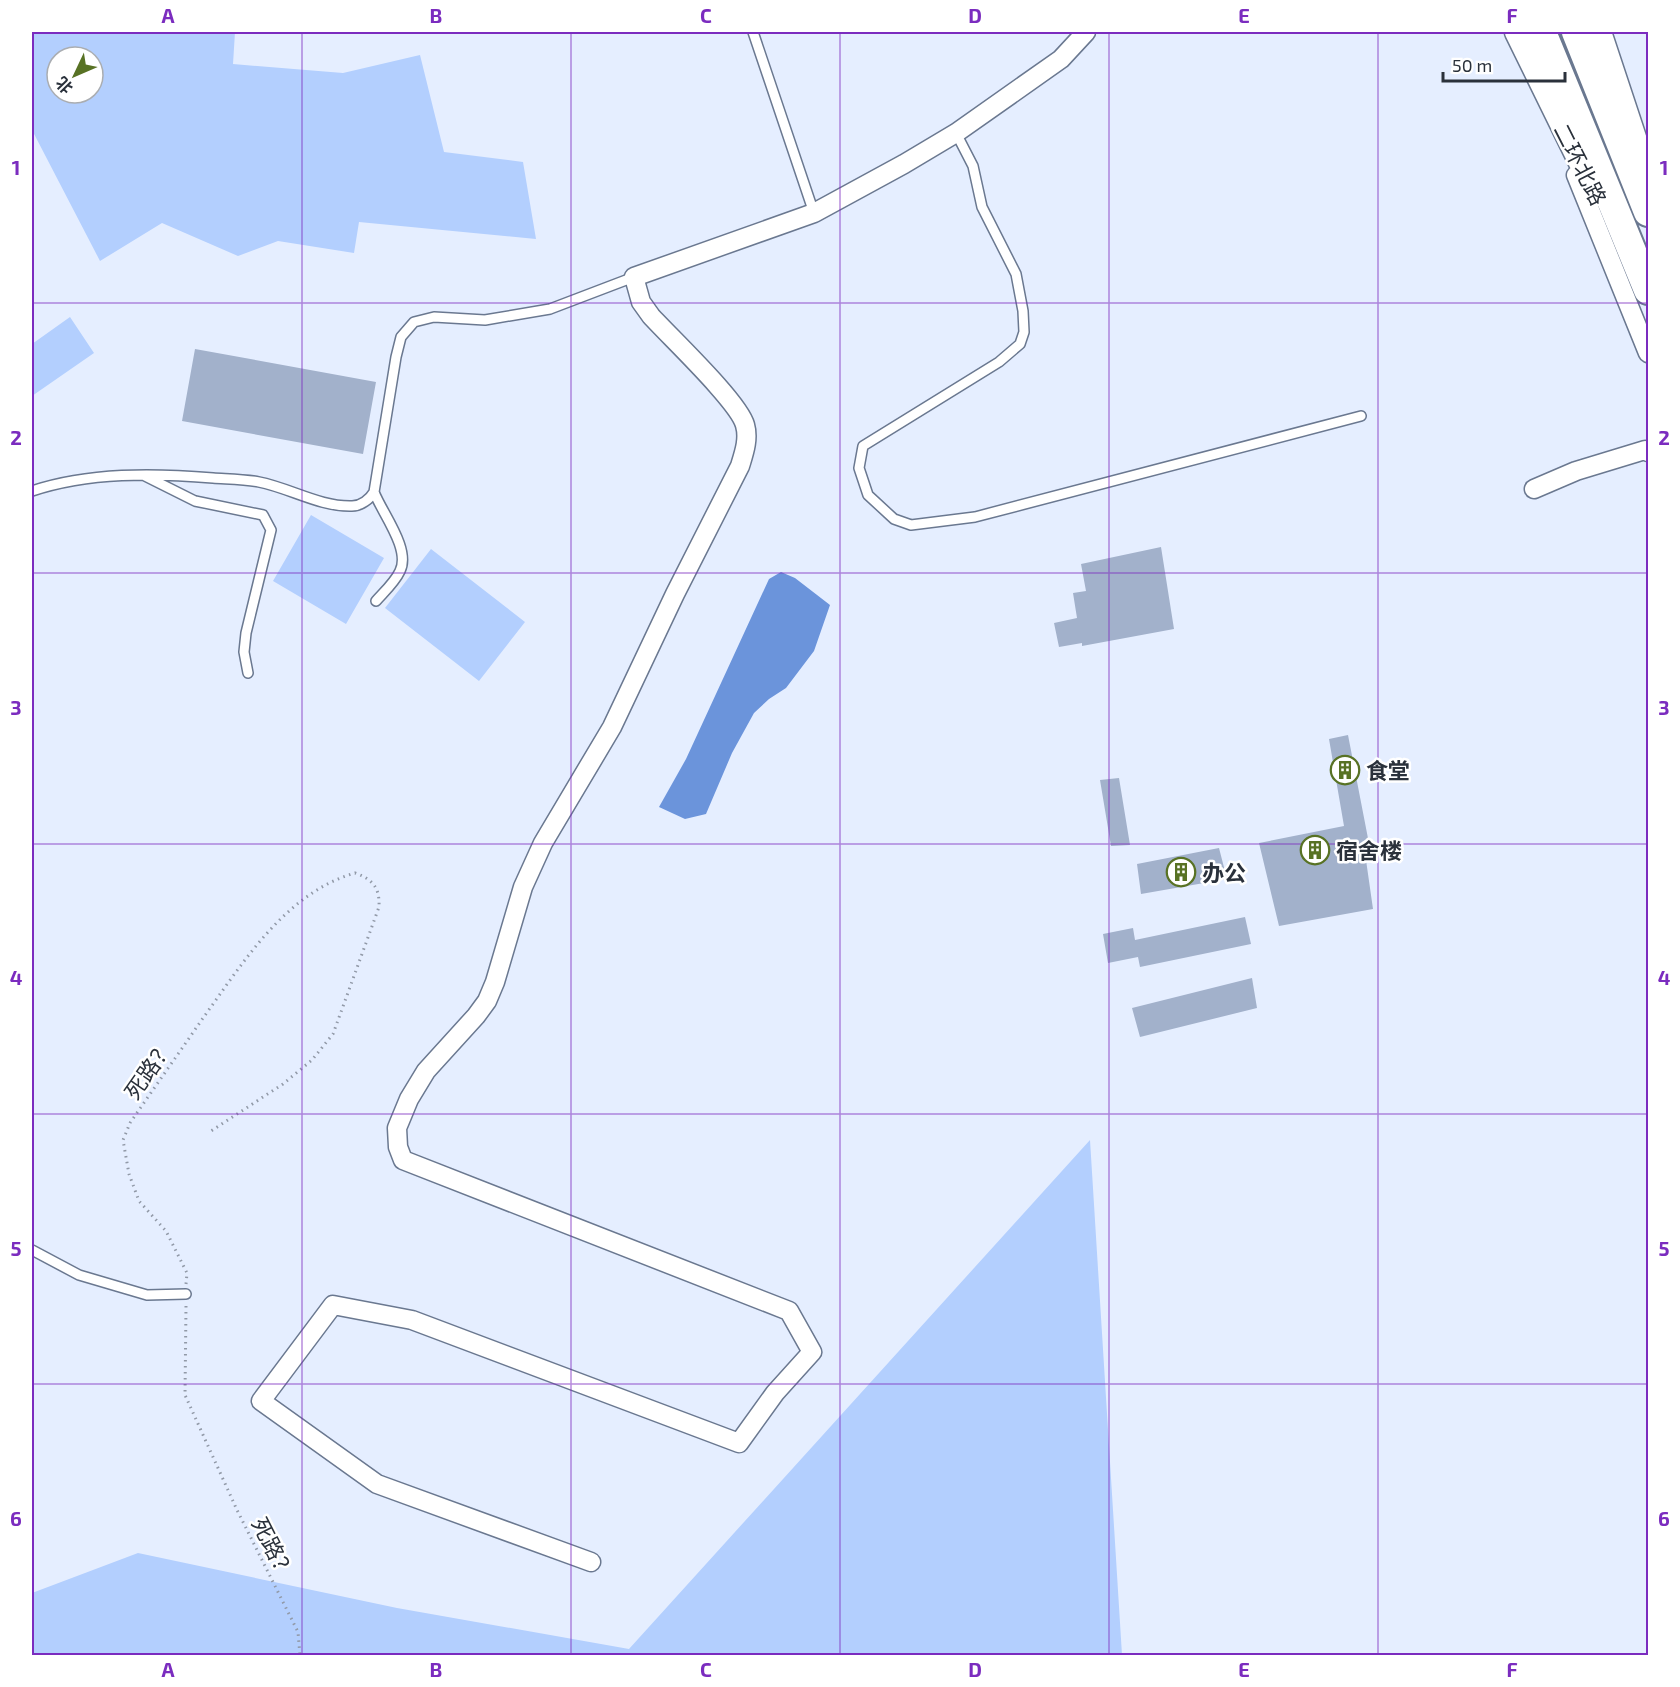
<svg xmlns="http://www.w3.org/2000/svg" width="1680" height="1687" font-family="'Exo 2','Noto Sans SC',sans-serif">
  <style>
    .green { fill: #b3cffe; fill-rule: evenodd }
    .water { fill: #6b94db }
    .building { fill: #a2b1cb }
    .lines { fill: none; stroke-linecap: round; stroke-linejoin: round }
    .service-casing { stroke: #6a7890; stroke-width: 12 }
    .minor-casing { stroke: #6a7890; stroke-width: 21 }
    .secondary-casing { stroke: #6a7890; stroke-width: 27 }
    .trunk-casing { stroke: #6a7890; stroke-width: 32 }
    .path { stroke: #9199a7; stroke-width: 3; stroke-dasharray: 1.5 4.5; stroke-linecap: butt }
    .service { stroke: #fff; stroke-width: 9 }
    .minor { stroke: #fff; stroke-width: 18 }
    .secondary { stroke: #fff; stroke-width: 24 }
    .trunk { stroke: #fff; stroke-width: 28 }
    .grid { fill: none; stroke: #7b2cbf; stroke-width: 1.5; stroke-opacity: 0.55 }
    .labels { text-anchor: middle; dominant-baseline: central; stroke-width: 5; stroke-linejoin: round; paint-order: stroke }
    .street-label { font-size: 22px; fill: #2a313b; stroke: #fff }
    .poi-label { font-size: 22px; font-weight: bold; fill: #2a313b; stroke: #fff; text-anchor: start }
    .neatline { fill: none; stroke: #7b2cbf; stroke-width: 2 }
    .grid-label { font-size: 20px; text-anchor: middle; font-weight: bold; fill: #7b2cbf }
  </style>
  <rect width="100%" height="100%" fill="#e5eeff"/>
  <path class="green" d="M32,32H235L233,64L343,73L420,55L444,152L523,162L536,239L359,222L354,253L278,241L238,256L162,223L100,261L32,130ZM57,57H93V93H57Z
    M70,317L94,353L32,396V344Z
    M311,515L384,558L346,624L273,581Z
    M431,549L525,622L479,681L385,608Z
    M1090,1140L1122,1655H32V1593L138,1553L397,1608L629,1649Z"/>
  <path class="water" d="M781,572L795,578L830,605L814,651L786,688L769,699L754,713L732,753L706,814L685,819L659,807L686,759L769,579Z"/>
  <path class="building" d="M195,349L376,382L363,454L182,421Z
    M1161,547L1174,629L1082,646V643L1059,647L1054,623L1077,618L1073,593L1086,591L1081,564Z
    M1348,735L1372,859L1366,860L1373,909L1279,926L1259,843L1344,826L1329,739Z
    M1119,778L1130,845L1111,846L1100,780Z
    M1219,848L1227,879L1141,894L1137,864Z
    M1245,917L1251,944L1140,967L1138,957L1108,963L1103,934L1133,928L1135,940Z
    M1252,978L1257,1008L1140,1037L1132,1008Z"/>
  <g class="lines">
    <g class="service-casing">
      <path id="service" d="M753,32L814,213
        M956,133L973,166L982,207L1016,274L1023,311L1024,332L1020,344L999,362L863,446L859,468L868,495L894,519L911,525L975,517L1361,416
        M145,476L195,501L263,515L271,530L246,633L244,652L248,673
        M32,491C89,472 154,473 213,478C228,479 245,479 259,482C290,488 320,507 352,506C361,506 370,499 374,492L396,357L401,337L414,322L434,317L485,320L550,309L634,277
        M374,492C382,513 411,549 400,571C395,582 384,592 376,601
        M32,1250L79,1275L147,1295L186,1294"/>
    </g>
    <g class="minor-casing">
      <path id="minor" d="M1576,175L1648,353
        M1534,489L1576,471L1645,450L1648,452
        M591,1562L377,1484L261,1401L333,1305L412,1320L739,1443L775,1393L812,1352L789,1311L403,1160L398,1147L397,1128L409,1099L426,1071L476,1016L487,1001L495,982L523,887L543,843L612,727L675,594L740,466C744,453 749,439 745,425C739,402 670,337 651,316L641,302L634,277L814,213L904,164L956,133L1061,59L1086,32"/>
    </g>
    <g class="secondary-casing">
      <path id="secondary" d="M1517,32L1595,191
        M1599,32L1647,177"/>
    </g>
    <g class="trunk-casing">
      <path id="trunk" d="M1542,32L1648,290
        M1576,32L1648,212"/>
    </g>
    <path class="path" d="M186,1284L187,1273L166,1231L139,1201L129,1174L123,1140L130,1123C154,1088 179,1053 203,1018C243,963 285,893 355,873C372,879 380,887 379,907L333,1034L312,1060L283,1084L208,1133
      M186,1306L185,1395L237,1510L298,1632L300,1656"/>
    <use href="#service" class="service"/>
    <use href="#minor" class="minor"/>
    <use href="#secondary" class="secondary"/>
    <use href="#trunk" class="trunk"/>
  </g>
  <path class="grid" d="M302,32V1656M571,32V1656M840,32V1656M1109,32V1656M1378,32V1656M32,303H1648M32,573H1648M32,844H1648M32,1114H1648M32,1384H1648"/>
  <defs>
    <g id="building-ring" transform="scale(1.5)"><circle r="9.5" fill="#fff" stroke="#587224" stroke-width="1.5"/><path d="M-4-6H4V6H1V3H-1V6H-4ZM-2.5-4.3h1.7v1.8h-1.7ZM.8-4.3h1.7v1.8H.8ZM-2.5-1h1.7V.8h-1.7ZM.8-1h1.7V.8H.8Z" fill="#587224"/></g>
  </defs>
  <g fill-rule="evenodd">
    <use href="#building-ring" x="1345" y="770"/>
    <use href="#building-ring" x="1315" y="850"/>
    <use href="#building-ring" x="1181" y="872"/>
  </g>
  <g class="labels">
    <g class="street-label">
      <text transform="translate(1581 164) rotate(63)">二环北路</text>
      <text transform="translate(148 1069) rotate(-55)">死路？</text>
      <text transform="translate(274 1548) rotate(63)">死路？</text>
    </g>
    <g class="poi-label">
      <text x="1366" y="770">食堂</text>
      <text x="1336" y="850">宿舍楼</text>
      <text x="1202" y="872">办公</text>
    </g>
  </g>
  <rect width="1680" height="1687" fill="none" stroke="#ffffff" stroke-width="66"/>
  <g transform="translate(75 75) rotate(226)"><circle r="28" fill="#ffffff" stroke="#aaadb1" stroke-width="1.5"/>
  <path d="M0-4.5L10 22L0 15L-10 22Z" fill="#587224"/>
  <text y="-9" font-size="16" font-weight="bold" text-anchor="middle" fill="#2a313b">北</text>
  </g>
  <path d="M1443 72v9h122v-9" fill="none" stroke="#2a313b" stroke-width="3"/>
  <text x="1452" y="72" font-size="18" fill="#2a313b" stroke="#ffffff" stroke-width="4.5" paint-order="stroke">50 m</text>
  <rect x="33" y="33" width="1614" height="1621" class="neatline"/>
  <g class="grid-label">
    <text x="168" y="23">A</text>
    <text x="436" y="23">B</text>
    <text x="706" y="23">C</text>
    <text x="975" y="23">D</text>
    <text x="1244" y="23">E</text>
    <text x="1512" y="23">F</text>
    <text x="16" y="175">1</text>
    <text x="1664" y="175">1</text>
    <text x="16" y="445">2</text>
    <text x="1664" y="445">2</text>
    <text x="16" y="715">3</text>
    <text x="1664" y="715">3</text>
    <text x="16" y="985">4</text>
    <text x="1664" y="985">4</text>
    <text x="16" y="1256">5</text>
    <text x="1664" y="1256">5</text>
    <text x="16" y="1526">6</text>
    <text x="1664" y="1526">6</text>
    <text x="168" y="1677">A</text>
    <text x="436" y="1677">B</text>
    <text x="706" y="1677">C</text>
    <text x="975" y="1677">D</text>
    <text x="1244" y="1677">E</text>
    <text x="1512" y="1677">F</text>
  </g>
</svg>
